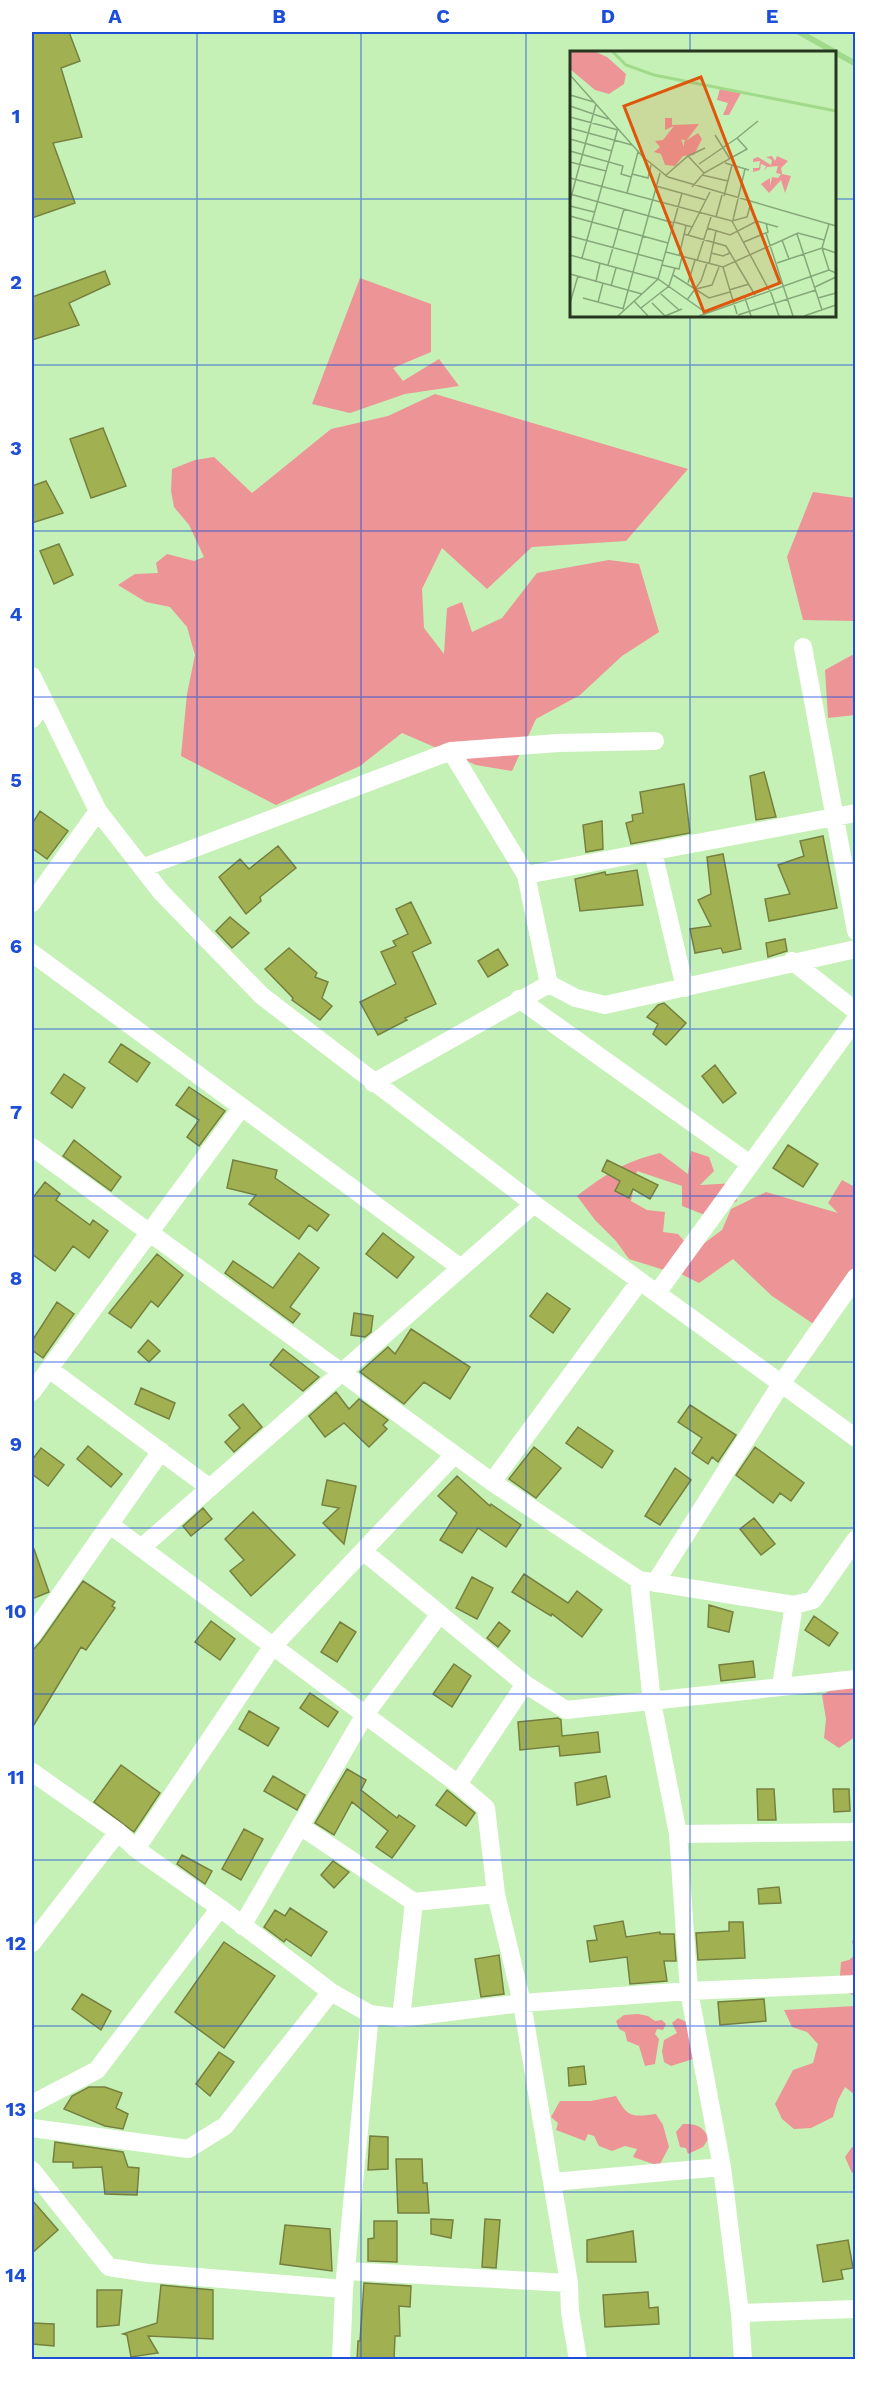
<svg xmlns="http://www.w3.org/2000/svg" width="887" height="2391" font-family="'Work Sans',sans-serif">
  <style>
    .green { fill: #ed9497 }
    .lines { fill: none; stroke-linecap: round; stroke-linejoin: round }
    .stream { stroke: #a0da8a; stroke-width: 6 }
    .building { fill: #a1b151; stroke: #75803f; stroke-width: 1.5 }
    .minor { stroke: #fff; stroke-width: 18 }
    .grid { fill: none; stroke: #1d4ed8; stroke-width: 1.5; stroke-opacity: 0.55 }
    .inset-river { fill: none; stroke: #a0da8a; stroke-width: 3 }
    .inset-road { fill: none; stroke: #86a77a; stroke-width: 1.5 }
    .view { fill: #de570d; fill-opacity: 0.15; stroke: #de570d; stroke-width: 3 }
    .inset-edge { fill: none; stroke: #263720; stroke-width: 3 }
    .neatline { fill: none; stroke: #1d4ed8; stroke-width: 2 }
    .grid-label { font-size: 20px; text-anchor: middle; font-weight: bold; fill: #1d4ed8 }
  </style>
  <rect width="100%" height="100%" fill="#c6f1b6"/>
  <path class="green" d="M360,278L431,304V352L393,368L403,381L439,359L459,386L405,394L350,413L312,404Z
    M435,394L688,469L626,541L532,547L487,589L442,548L422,589L424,628L444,654L447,608L462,602L472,632L502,618L537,573L609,560L639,564L659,632L622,656L580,695L536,719L512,771L476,765L402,733L360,766L276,805L181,756L187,694L195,655L187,627L170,607L146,602L118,585L135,574L158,573L156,563L167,554L194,561L204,557L189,525L174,507L171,491L172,469L195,460L214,457L252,493L331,429L388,416Z
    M813,492L855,498V621L803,620L787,557Z
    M852,655L855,657V715L828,718L825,670Z
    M691,1151L709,1157L714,1171L700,1185L736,1183L737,1201L710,1217L682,1206V1186L637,1171L631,1201L647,1210L665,1212L663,1232L678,1234L686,1243L664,1270L629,1259L616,1241L595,1220L577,1196C607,1173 624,1162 660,1153L688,1174Z
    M842,1180L855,1187V1270L815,1325L772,1296L733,1259L699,1283L673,1270L691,1253L722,1230L731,1209L766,1192L838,1213L828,1203Z
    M842,1684L855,1688V1737L839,1748L824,1738L826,1719L822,1695Z
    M855,1939V1994L853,1995L839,1989L841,1962L849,1960L855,1955L852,1941Z
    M855,2006V2095L845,2087L838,2100L833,2117L811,2128L794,2129L782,2119L775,2104L793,2070L813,2063L818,2044L807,2032L792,2027L784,2010Z
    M638,2014L648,2016L655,2021L662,2020L666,2024L663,2030L657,2029L655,2034L659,2039L655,2064L645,2066L639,2046L627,2041L625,2032L619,2029L616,2021L624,2015Z
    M678,2018L695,2026L693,2059L671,2066L664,2062L662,2051L664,2040L677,2033L672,2023Z
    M616,2096C628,2118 632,2117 656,2114L663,2125L669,2147L659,2166L633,2157L637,2149L625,2146L612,2151L599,2146L594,2136L588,2134L585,2141L556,2130L558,2123L551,2117L560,2101H591Z
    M683,2124C697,2124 702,2126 709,2138L703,2147L688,2154L686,2148L680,2147L676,2132Z
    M852,2147L856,2148L855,2172L852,2173L845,2157Z"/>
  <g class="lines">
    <path class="stream" d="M799,32L856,64"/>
  </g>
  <path class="building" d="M32,32H69L80,61L61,68L82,137L53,143L75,203L32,218Z
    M105,271L110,284L69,303L79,325L32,340V297Z
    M103,428L126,486L91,498L70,439Z
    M46,481L63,513L32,523V486Z
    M59,544L73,575L54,584L40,551Z
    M764,772L776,817L756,820L750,776Z
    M684,784L690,833L631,844L626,823L633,821L632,815L643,813L640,792Z
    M40,811L68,831L47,859L32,848V824Z
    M602,821L603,849L586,852L583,825Z
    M823,836L837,908L769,921L765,899L790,894L778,865L804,856L800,841Z
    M278,846L296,868L260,897L261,901L246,914L219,877L240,859L249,869Z
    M723,854L741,949L723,953L721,948L695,953L690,929L711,926L698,900L711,894L707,857Z
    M637,870L643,905L580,911L575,879L605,872L606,875Z
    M411,902L431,943L412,952L436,1004L405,1018L407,1020L378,1035L360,1002L396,984L381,952L396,946L393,941L408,934L396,909Z
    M230,917L249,933L232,948L216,931Z
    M785,939L787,951L768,957L766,943Z
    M289,948L317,973L315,977L328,982L322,998L332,1006L320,1020L292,1000L293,998L265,969Z
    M498,949L508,965L488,977L478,961Z
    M664,1003L686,1023L666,1045L653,1034L658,1024L647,1017L658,1005Z
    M121,1044L150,1063L137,1082L109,1062Z
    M715,1065L736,1093L723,1103L702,1076Z
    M64,1074L85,1088L72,1108L51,1093Z
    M189,1087L225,1111L199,1146L187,1137L199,1120L176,1105Z
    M74,1140L121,1177L111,1191L63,1156Z
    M788,1145L818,1164L803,1187L773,1168Z
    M233,1160L277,1170L275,1178L329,1215L317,1231L309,1225L299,1239L249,1204L256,1195L227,1188Z
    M607,1160L658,1185L650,1199L633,1189L629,1198L615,1191L620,1181L602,1171Z
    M45,1182L60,1194L56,1200L90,1225L93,1220L108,1231L89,1258L73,1246L55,1271L32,1254V1199Z
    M383,1233L414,1257L397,1278L366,1254Z
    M299,1253L319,1268L290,1307L300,1314L293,1323L225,1273L233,1261L273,1288Z
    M157,1254L183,1275L158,1307L151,1301L131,1328L109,1313Z
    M547,1293L570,1309L553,1333L530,1316Z
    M57,1302L74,1314L43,1358L32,1350V1341Z
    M354,1313L373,1316L371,1332L365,1337L351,1335Z
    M411,1329L470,1367L450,1399L424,1382L404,1404L360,1372L388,1347L395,1354Z
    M148,1340L160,1351L149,1362L138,1352Z
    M283,1349L319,1377L303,1391L270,1365Z
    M141,1388L175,1403L169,1419L135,1404Z
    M336,1392L349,1409L359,1399L388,1420L383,1425L387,1429L369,1447L344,1423L325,1437L309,1416Z
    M243,1404L262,1427L234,1452L225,1442L240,1428L229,1415Z
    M690,1405L736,1435L718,1462L712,1457L708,1464L692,1453L702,1438L678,1422Z
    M578,1427L613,1451L602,1468L566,1443Z
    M88,1446L122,1474L111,1487L77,1459Z
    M534,1447L561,1468L536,1498L509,1479Z
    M755,1447L804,1483L791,1501L780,1493L773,1503L736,1475Z
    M41,1448L64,1465L48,1486L32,1474V1460Z
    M675,1468L691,1480L660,1525L645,1516Z
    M457,1476L490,1506L491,1504L521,1525L506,1547L478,1528L462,1553L440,1540L457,1513L438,1496Z
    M327,1480L356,1486L344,1544L323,1523L339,1508L322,1505Z
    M203,1508L212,1519L191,1536L183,1526Z
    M253,1512L295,1555L251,1596L230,1571L244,1560L225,1539Z
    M754,1518L775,1544L761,1555L740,1529Z
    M32,1549H34L49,1592L32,1599Z
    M524,1574L568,1603L577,1591L602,1610L582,1637L552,1614L551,1616L512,1592Z
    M472,1577L493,1588L477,1619L456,1608Z
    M83,1581L115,1602L112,1606L115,1608L86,1650L81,1647L32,1728V1651L41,1641Z
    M709,1605L733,1612L729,1632L708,1627Z
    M814,1616L838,1633L829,1646L805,1630Z
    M211,1621L235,1639L220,1660L195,1642Z
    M340,1622L356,1632L337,1662L321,1652Z
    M499,1622L510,1631L498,1647L487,1638Z
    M753,1661L755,1677L721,1681L719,1665Z
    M454,1664L471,1676L452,1707L433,1694Z
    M310,1693L338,1712L328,1727L300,1708Z
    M249,1711L279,1728L268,1746L239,1729Z
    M558,1718L561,1720L562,1736L598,1732L600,1752L560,1756L559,1746L520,1750L518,1722Z
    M121,1765L160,1793L134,1832L94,1802Z
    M347,1769L366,1780L361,1790L397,1818L399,1815L415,1826L392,1858L376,1847L388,1831L352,1802L334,1835L315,1823Z
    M273,1776L305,1795L297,1810L264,1791Z
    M606,1776L610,1797L577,1805L575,1783Z
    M757,1789H774L776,1820H758Z
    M833,1789H849L850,1811L834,1812Z
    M447,1790L475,1813L466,1826L436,1805Z
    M244,1829L263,1839L241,1880L222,1869Z
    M182,1855L212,1871L205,1884L177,1864Z
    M333,1861L349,1872L334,1888L321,1875Z
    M779,1887L781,1903L759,1904L758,1889Z
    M290,1908L327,1932L311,1956L286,1939L284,1942L264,1927L275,1910L285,1916Z
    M623,1921L626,1937L660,1932V1934H674L676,1961H664L667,1981L630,1984L627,1957L590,1962L587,1941L597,1940L594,1926Z
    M729,1922H743L745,1958L698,1960L696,1933L729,1931Z
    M224,1942L275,1976L224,2048L175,2012Z
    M499,1955L504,1994L481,1997L475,1959Z
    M82,1994L111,2011L101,2030L72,2009Z
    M764,1999L766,2021L720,2025L718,2002Z
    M219,2052L234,2062L210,2096L196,2084Z
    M584,2066L586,2084L569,2086L568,2068Z
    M89,2087H105L122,2093L116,2108L128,2114L123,2129L105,2126L64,2109L72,2096Z
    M370,2136L388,2137V2169L368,2170Z
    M55,2142L123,2152L128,2167L139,2168L137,2195L105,2194L102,2167L73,2168V2162H53Z
    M396,2159H422L423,2183H427L429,2213H398Z
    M32,2200L58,2230L32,2253Z
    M431,2219L453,2220L451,2238L431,2234Z
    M485,2219L500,2220L496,2268L482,2267Z
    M374,2221H397V2262L368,2261V2239L374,2238Z
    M285,2225L330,2229L332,2271L280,2264Z
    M633,2231L636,2262H587V2240Z
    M848,2240L853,2268L841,2270L843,2279L823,2282L817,2245Z
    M364,2283L411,2286L410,2307L399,2306L400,2336H395L394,2360H357L358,2341H360Z
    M161,2285L213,2290V2339L148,2336L158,2353L131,2357L127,2335L123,2334L157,2323Z
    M97,2290H122L119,2325L97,2327Z
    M648,2292L649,2308L658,2307L659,2324L605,2327L603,2295Z
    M32,2323L54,2324V2346L32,2344Z"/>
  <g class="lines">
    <path class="minor" d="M803,647L856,931
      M32,676L98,811L161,892L262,996L534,1204L856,1438
      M32,719L44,702
      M451,751L526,875L549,984
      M653,852L685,988
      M142,868L451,751L558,743L655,741
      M526,875L856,813
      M32,903L98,811
      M32,953L461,1268
      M792,961L856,1011
      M549,984L576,998L605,1005L856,949
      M519,999L750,1164
      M373,1083L549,984
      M32,1147L492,1482L639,1580L794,1605L813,1600L856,1539
      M657,1293L856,1019
      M49,1369L210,1488
      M32,1392L242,1107
      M492,1482L640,1281
      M109,1524L458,1784L486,1808L496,1894L522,2003L569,2283L570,2312L578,2360
      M141,1548L534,1204
      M363,1551L525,1684L566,1710L856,1679
      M639,1580L652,1702L678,1834L689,1991L722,2167L740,2313L743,2360
      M655,1583L781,1384L856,1277
      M32,1635L161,1451
      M781,1686L794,1605
      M32,1772L118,1832L136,1849L220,1908L331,1992L370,2014L401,2018L522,2003L689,1991L856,1984
      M458,1784L525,1684
      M300,1826L414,1902L496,1894
      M678,1834L856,1832
      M136,1849L272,1647L454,1455
      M242,1926L364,1716L439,1615
      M32,1943L118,1832
      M401,2018L414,1902
      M32,2104L97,2070L220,1908
      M32,2128L188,2149L225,2126L331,1992
      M32,2170L109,2267L148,2273L344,2289
      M552,2182L722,2167
      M346,2271L569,2283
      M740,2313L856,2309
      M341,2360L344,2289L370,2014"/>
  </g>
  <path class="grid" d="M197,32V2360M361,32V2360M526,32V2360M690,32V52M32,199H572M834,199H856M690,315V2360M32,365H856M32,531H856M32,697H856M32,863H856M32,1029H856M32,1196H856M32,1362H856M32,1528H856M32,1694H856M32,1860H856M32,2026H856M32,2192H856"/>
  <g transform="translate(570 51)">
    <rect width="266" height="266" fill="#c6f1b6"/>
    <path d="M0,1H26L37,6L56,23L54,33L39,43L25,39L0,18ZM150,37L171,42L159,64H153L158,52L147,49ZM95,67H102V74L129,73L116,90L111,88L114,96V91L128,82L132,88L124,104L113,105L105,115L95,114L91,103L84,101L90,96L85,90L93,89L104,75L95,79ZM202,105L205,110L207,105L218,110L211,117L212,123L221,125L215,142L211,129L199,142L191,133L200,127V135L202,126L208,127L211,123L206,122L208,115L197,116L194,120L196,115L191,113L190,119L183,121V117H189L190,110L183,111V108L188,106L201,114L202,109L196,106Z" fill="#ed9497"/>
    <path class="inset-river" d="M43,1L56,14L84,24L266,60"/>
    <path class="inset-road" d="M0,24L73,106L98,126L266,175M0,44L24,51M0,55L38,68M0,66L48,79M0,77L62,94M145,84L160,108M0,88L42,100M0,100L53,115L51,123L61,126M118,105L134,122M0,111L36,120M155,112L179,119M129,113L167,87M62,123L78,127L81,114M132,124L158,130M95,125L118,105L135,97M0,127L162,170L177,166L181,152M86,135L136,149M122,136L134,122L177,98L167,87L188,70M57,142L68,101M0,143L104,172M154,145L162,114M0,150L26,53M0,155L24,161M0,165L98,192M146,166L152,144M163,169L175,118M162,170L199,239M104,171L122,176M259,173L252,197L259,219L266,222M137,177L160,184L187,170L208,176M196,182L223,265M114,183L156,195L185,244M227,183L252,259M118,184L140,141M0,185L93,210M212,189L219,208M174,191L198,181L196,172M96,201L153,216L228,182L254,189M141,202L153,205L160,202M0,204L88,228L135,261M109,205L116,175M12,207L48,77M127,210L141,166M207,212L252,197L266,202M139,213L146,180M38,214L54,158M92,214L109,218L112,206M153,216L167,263M0,223L72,243M103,224L139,247L160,241M26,230L30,212M118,232L125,209M41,235L46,217M245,236L266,226M126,238L142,234L149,216M159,239L179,233M200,239L209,265M91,243L109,259M13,247L54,258M175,247L181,265M248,247L266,242M117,249L131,230L137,212M64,250L78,265M28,251L33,232M0,252L8,225M82,252L95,265M71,257L99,235L105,217M53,258L90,122M168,264L246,239M48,265L88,228L112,142M95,265L112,258M129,265L259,219M234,265L266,254"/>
    <path class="view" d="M131,26L210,232L134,261L54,55Z"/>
    <rect width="266" height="266" class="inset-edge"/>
  </g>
  <rect width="887" height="2391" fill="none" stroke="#ffffff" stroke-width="66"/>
  <rect x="33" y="33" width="821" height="2325" class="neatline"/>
  <g class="grid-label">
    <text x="115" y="23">A</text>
    <text x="279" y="23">B</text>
    <text x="443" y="23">C</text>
    <text x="608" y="23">D</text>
    <text x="772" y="23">E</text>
    <text x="16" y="123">1</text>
    <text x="16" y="289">2</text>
    <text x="16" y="455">3</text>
    <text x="16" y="621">4</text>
    <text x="16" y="787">5</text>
    <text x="16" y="953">6</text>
    <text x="16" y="1119">7</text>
    <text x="16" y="1285">8</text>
    <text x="16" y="1451">9</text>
    <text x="16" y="1618">10</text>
    <text x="16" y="1784">11</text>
    <text x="16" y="1950">12</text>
    <text x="16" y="2116">13</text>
    <text x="16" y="2282">14</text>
  </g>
</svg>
